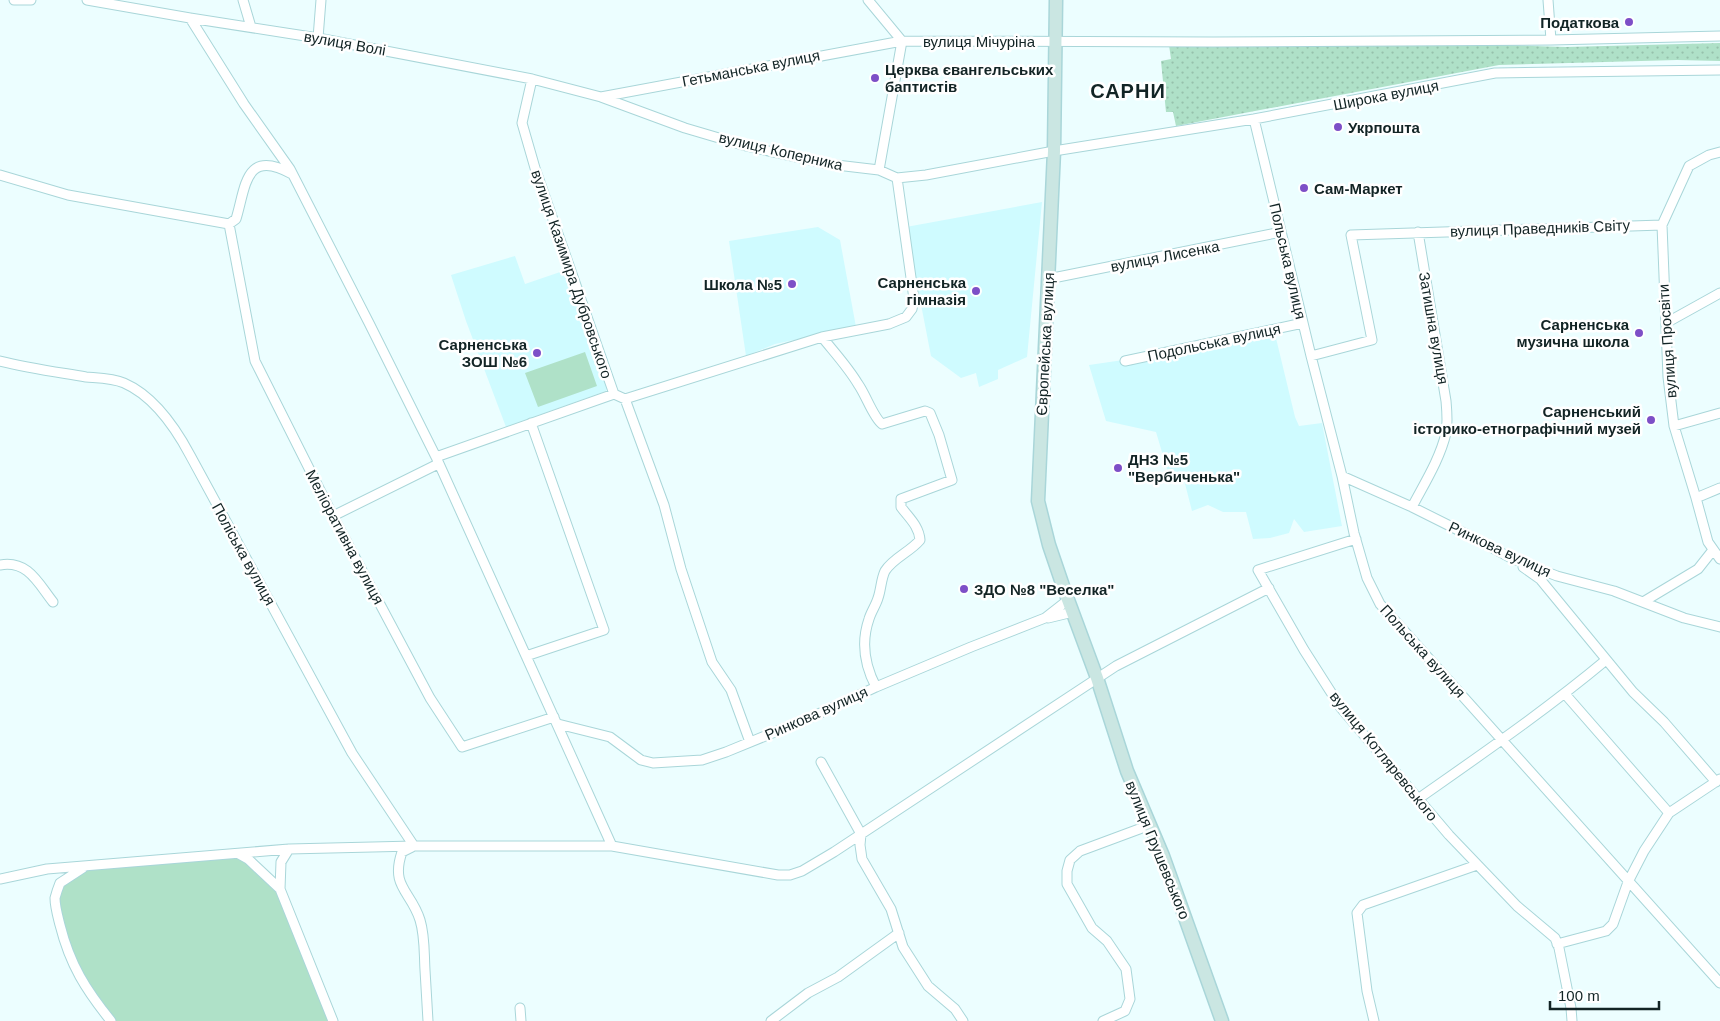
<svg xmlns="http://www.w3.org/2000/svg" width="1720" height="1021" font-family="Helvetica,sans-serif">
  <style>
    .built { fill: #cffbff }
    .grass { fill: #afe1c8 }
    .park { fill: url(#park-dots) }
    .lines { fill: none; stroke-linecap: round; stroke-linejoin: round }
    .street-casing { stroke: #a9d6d9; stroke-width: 11 }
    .secondary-casing { stroke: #a9d6d9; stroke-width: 15 }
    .street { stroke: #fff; stroke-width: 9 }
    .secondary { stroke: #cae6e2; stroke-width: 12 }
    .poi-dot { fill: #7d4fc7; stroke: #fff; stroke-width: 2 }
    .labels { text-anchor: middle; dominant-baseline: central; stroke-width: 5; stroke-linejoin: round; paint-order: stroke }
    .poi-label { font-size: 15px; font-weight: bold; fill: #122425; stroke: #fff; text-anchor: end }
    .street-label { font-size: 15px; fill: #122425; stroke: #fff }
    .district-label { font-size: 20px; font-weight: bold; letter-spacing: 1px; fill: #122425; stroke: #fff }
  </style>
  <defs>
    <pattern id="park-dots" width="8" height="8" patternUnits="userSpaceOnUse" patternTransform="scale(1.25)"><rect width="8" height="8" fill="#afe1c8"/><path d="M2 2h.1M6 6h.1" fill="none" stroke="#96c1ac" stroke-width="1.8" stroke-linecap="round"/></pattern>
  </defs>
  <rect width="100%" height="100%" fill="#ecfeff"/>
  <path class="built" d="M1042,202L1027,357L998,370V379L979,387L976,373L961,378L931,356L906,227Z
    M818,227L840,240L856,327L775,344L746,356L729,241Z
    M515,256L525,284L566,270L608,386L606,391L506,427L466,321L451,275Z
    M1275,334L1295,417L1299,426L1322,423L1342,526L1304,532L1294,519L1289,533L1270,538L1253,539L1246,512H1223L1208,505L1192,511L1183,476L1170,479L1156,432L1106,421L1089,365L1137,358L1181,348L1204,351L1216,346Z"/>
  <path class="grass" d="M585,352L597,386L538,407L525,373Z
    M238,854L280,889L333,1021H111L88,991L57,916L60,883L85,867Z"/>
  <path class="park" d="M1720,43V61L1677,60L1499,65L1176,126L1173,112H1166L1161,61L1171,59L1169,45L1465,44L1566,47Z"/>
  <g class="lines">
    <g class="street-casing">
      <path id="street" d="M14,0H31
        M87,0L190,18L318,38L532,79L601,97L685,128L746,146L828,164L879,170L897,178L926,175L1054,151L1254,119L1495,73L1720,70
        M243,0L251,27
        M868,0L902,41
        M1548,0L1551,40
        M190,18L244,104L290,169L369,323L436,457L612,846
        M318,38L321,0
        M532,79L522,123L535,168L614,394L625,399L664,505L681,569L712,662L731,690L750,742
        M601,97L902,41L1213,42L1551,40L1720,36
        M1254,119L1311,356L1342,476L1354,533L1367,578L1380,604L1720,983
        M1720,152L1709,155L1689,166L1662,225L1668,377L1674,426L1696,498L1708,542L1720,559
        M879,170L902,41
        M0,175L68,195L229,224L236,219C246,186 245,148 292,174
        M229,224L255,361L333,516L430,698L462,747L554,717
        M1048,279L1281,232
        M1666,323L1720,293
        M822,337C834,352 848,367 858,384C866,395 873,417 882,424L925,411L930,413L939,435L952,480L901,499V507C909,518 919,526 920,540C910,552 893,558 885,571C881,579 881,590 878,598C876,605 871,612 869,619C861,642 865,666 876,687
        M1311,356L1372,340L1351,235L1662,225
        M0,361C28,368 57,372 86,377C98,378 113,378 124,383C154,396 175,427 190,455L352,753L414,846
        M1125,361L1303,323
        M625,399L822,337L889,324L906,317L912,309L914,299L897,178
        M1674,426L1720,413
        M436,457L614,394
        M1342,476L1412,507L1470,536L1511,558L1557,576L1614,591L1684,618L1720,627
        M1696,498L1720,488
        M1412,507C1424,484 1440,459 1446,433C1448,422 1447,412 1446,401L1418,232
        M333,516L438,464
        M1356,539L1258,570L1304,650L1341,708L1449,835L1517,906L1555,938L1559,948L1571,1008L1572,1021
        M0,565C28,560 38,583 53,602
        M1523,567L1540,579L1633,692L1664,722L1716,782
        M1643,602L1698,569L1713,550
        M1048,618L1073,612
        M526,656L604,630L531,423
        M1565,694L1669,813
        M558,724L610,737L641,760L653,763L702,760L726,752L814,716L876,687L971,647L1045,618L1068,600
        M821,762L861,834L860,845L862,859L891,909L903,947L928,986L955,1009L963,1021
        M1418,799C1482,754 1546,710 1606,660
        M412,847L402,852C390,887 411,891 420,920C425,936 424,954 425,970C426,987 427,1004 428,1021
        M239,854L248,859L280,889L333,1021
        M83,868L60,883C58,888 56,894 55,898C55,907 58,917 60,925C70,965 86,990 111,1021
        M0,879L47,869L289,849L414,846H612L778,875H790L802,871L834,852L1116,666L1269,588
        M280,889L281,862L289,849
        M1557,944L1606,931L1613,924L1628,882L1644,851L1669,813L1720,779
        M520,1008L521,1021
        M771,1021L808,993L838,977L899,933
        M1103,1021L1125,1011L1130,999L1126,969L1107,941L1092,928L1067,884V871L1070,860L1080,851L1150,825
        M1374,1021L1367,991L1357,913L1363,905L1477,865"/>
    </g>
    <g class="secondary-casing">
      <path id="secondary" d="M1056,0L1054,151L1038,501L1049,545L1064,589L1097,678L1127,771L1163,856L1222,1021"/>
    </g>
    <use href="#street" class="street"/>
    <use href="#secondary" class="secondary"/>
  </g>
  <g class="poi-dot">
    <circle cx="1629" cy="22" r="5"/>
    <circle cx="875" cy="78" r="5"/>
    <circle cx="1338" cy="127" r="5"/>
    <circle cx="1304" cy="188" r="5"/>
    <circle cx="792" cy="284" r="5"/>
    <circle cx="976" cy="291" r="5"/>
    <circle cx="1639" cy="333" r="5"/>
    <circle cx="537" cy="353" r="5"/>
    <circle cx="1651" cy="420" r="5"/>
    <circle cx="1118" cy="468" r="5"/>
    <circle cx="964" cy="589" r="5"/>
  </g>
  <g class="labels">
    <g class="poi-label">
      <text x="1619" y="22">Податкова</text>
      <text x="885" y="69" text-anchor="start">Церква євангельських<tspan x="885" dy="17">баптистів</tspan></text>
      <text x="1348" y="127" text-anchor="start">Укрпошта</text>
      <text x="1314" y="188" text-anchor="start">Сам-Маркет</text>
      <text x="966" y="282">Сарненська<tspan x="966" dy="17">гімназія</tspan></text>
      <text x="782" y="284">Школа №5</text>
      <text x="1629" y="324">Сарненська<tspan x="1629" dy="17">музична школа</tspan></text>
      <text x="527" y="344">Сарненська<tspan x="527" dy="17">ЗОШ №6</tspan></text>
      <text x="1641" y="411">Сарненський<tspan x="1641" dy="17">історико-етнографічний музей</tspan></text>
      <text x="1128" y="459" text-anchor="start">ДНЗ №5<tspan x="1128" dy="17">"Вербиченька"</tspan></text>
      <text x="974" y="589" text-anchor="start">ЗДО №8 "Веселка"</text>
    </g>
    <g class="street-label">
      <text x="979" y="41">вулиця Мічуріна</text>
      <text transform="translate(345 43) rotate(10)">вулиця Волі</text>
      <text transform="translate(751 68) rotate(-11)">Гетьманська вулиця</text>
      <text transform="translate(1386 95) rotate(-11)">Широка вулиця</text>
      <text transform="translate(781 151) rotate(13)">вулиця Коперника</text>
      <text transform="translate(1540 228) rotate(-2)">вулиця Праведників Світу</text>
      <text transform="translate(1165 256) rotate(-11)">вулиця Лисенка</text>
      <text transform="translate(1288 261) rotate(77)">Польська вулиця</text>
      <text transform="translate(572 274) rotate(71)">вулиця Казимира Дубровського</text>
      <text transform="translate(1434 328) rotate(80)">Затишна вулиця</text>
      <text transform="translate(1667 341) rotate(-94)">вулиця Просвіти</text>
      <text transform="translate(1214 342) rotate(-12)">Подольська вулиця</text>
      <text transform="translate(1045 344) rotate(-87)">Європейська вулиця</text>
      <text transform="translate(345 537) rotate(62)">Меліоративна вулиця</text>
      <text transform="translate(1500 549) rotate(25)">Ринкова вулиця</text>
      <text transform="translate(244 554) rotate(61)">Поліська вулиця</text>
      <text transform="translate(1423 651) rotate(48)">Польська вулиця</text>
      <text transform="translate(816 713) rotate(-24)">Ринкова вулиця</text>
      <text transform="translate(1384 756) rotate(51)">вулиця Котляревського</text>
      <text transform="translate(1158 850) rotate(68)">вулиця Грушевського</text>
    </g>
    <g class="district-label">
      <text x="1128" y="91">САРНИ</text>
    </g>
  </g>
  <path d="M1550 1001v8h109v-8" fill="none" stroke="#122425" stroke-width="2.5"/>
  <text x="1558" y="1001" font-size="15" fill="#122425" stroke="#ffffff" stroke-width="4" paint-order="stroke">100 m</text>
</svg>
